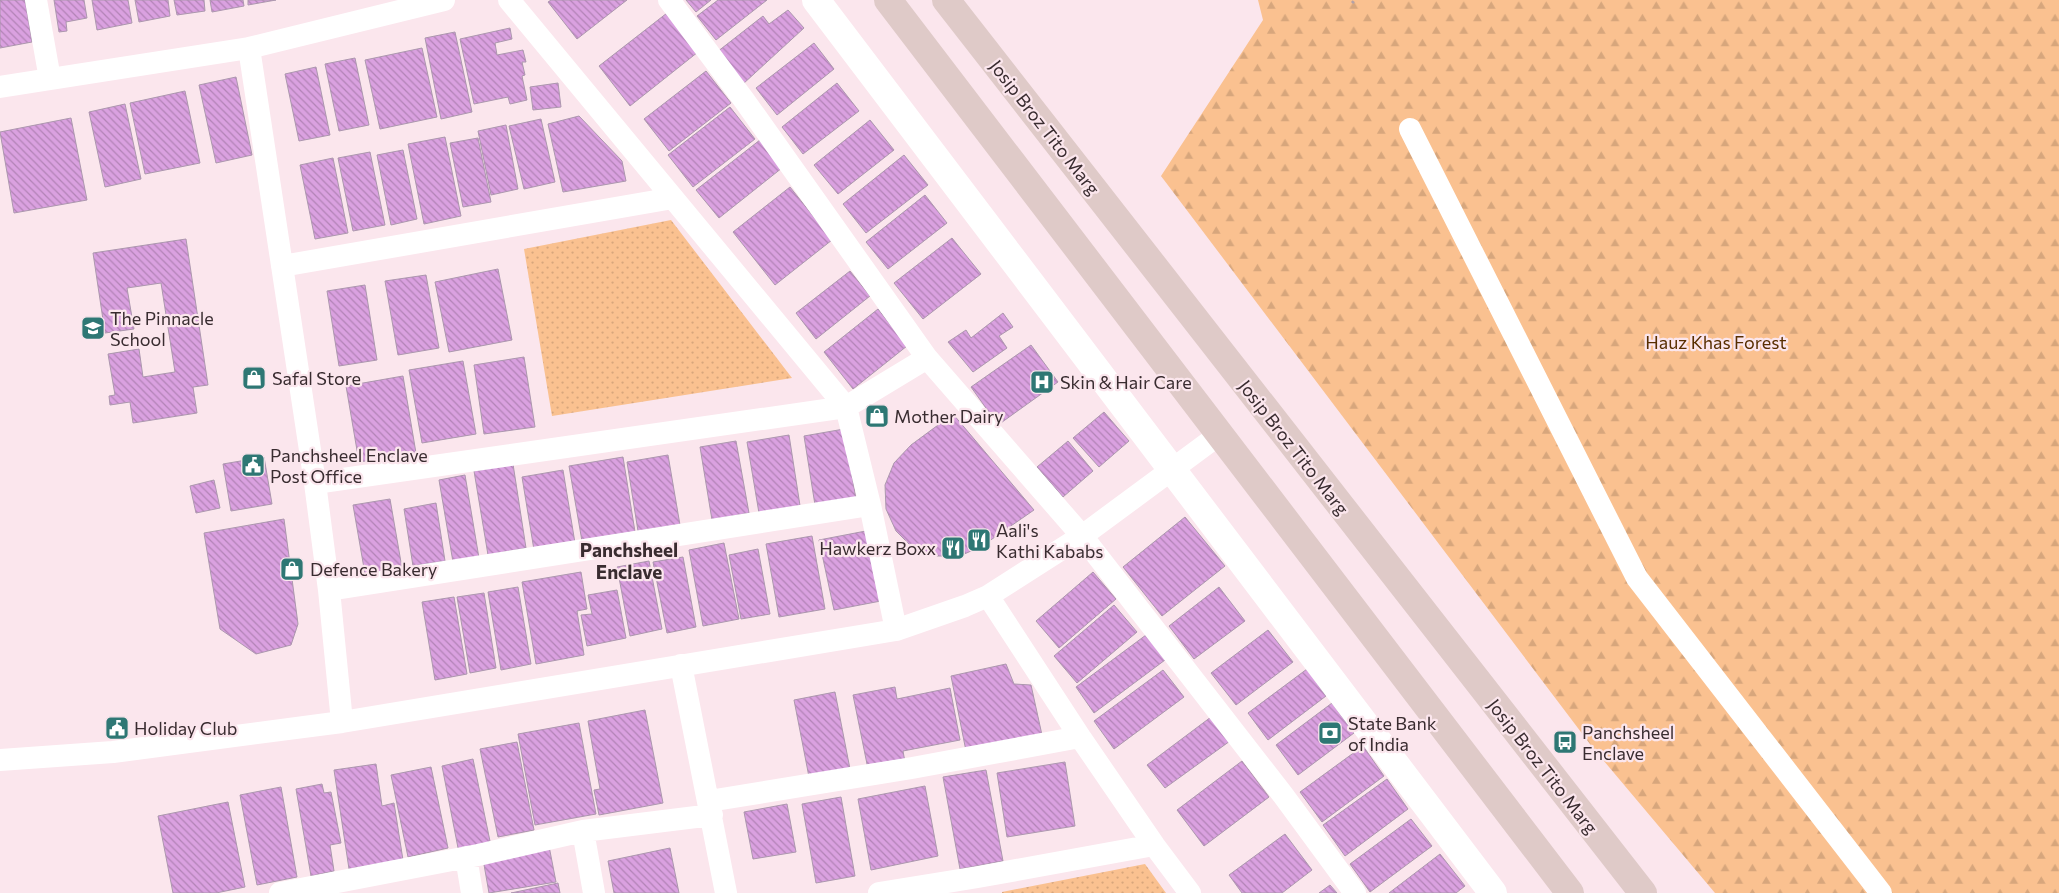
<svg xmlns="http://www.w3.org/2000/svg" width="2059" height="893" font-family="Commissioner,sans-serif">
  <style>
    .green { fill: url(#green-dots) }
    .forest { fill: url(#forest-firs) }
    .building { fill: url(#building-back-hatch); stroke: #ac97ae }
    .lines { fill: none; stroke-linecap: round; stroke-linejoin: round }
    .path { stroke: #b3a1a7; stroke-width: 3; stroke-dasharray: 2.5 4; stroke-linecap: butt }
    .minor { stroke: #fff; stroke-width: 22 }
    .tertiary { stroke: #fff; stroke-width: 28 }
    .secondary { stroke: #dfcac8; stroke-width: 28 }
    .labels { text-anchor: middle; dominant-baseline: central; stroke-width: 4.5; stroke-linejoin: round; paint-order: stroke }
    .street-label { font-size: 18px; fill: #392c30; stroke: #fbe6ed }
    .poi-label { font-size: 18px; fill: #392c30; stroke: #fbe6ed; text-anchor: start }
    .park-label { font-size: 18px; fill: #582e00; stroke: #fbe6ed }
    .neighbourhood-label { font-size: 19px; font-weight: bold; fill: #392c30; stroke: #fbe6ed }
  </style>
  <defs>
    <pattern id="green-dots" width="8" height="8" patternUnits="userSpaceOnUse" patternTransform="scale(1.25)"><rect width="8" height="8" fill="#fac190"/><path d="M2 2h.1M6 6h.1" fill="none" stroke="#d7a67c" stroke-width="1.8" stroke-linecap="round"/></pattern>
    <pattern id="forest-firs" width="22" height="20" patternUnits="userSpaceOnUse" patternTransform="scale(1.25)"><rect width="22" height="20" fill="#fac190"/><path d="M5 1l3.5 6h-7zM16 11l3.5 6h-7z" fill="#d7a67c"/></pattern>
    <pattern id="building-back-hatch" width="6" height="6" patternUnits="userSpaceOnUse" patternTransform="scale(1.25)"><rect width="6" height="6" fill="#daa1e0"/><path d="M-1 5l2 2M0 0l6 6M5-1l2 2" fill="none" stroke="#b283b6"/></pattern>
  </defs>
  <rect width="100%" height="100%" fill="#fbe6ed"/>
  <path class="green" d="M671,220L792,378L552,416L524,249Z
    M1145,864L1166,893H1002V892Z"/>
  <path class="forest" d="M1258,0H2059V893H1715L1593,748L1161,176L1263,20Z"/>
  <path class="building" d="M0,0H25L32,42L0,48Z
    M54,0H84L87,18L66,22L67,31L59,32Z
    M92,0H128L132,23L97,30Z
    M135,0H168L170,16L139,22Z
    M174,0H204L205,11L177,15Z
    M210,0H243L244,6L212,12Z
    M248,0H276L248,5Z
    M551,0H627L577,39L548,2Z
    M686,0H711L696,12Z
    M718,0H767L716,40L697,16Z
    M788,10L804,28L743,84L717,52L763,16L769,24Z
    M667,13L698,52L630,106L599,66Z
    M510,28L512,39L495,43L497,55L523,50L526,62H522L525,75L522,76L527,100L510,104L508,97L474,104L460,39Z
    M455,32L472,112L441,119L425,38Z
    M814,43L834,69L777,115L756,88Z
    M422,48L437,117L380,129L365,60Z
    M355,58L369,125L339,131L325,64Z
    M316,67L330,135L299,141L285,74Z
    M706,71L731,103L669,151L644,119Z
    M236,77L252,155L216,163L199,85Z
    M558,83L561,107L533,110L530,87Z
    M837,83L859,111L803,154L782,127Z
    M185,91L200,163L145,174L130,103Z
    M125,104L141,179L105,187L89,112Z
    M730,107L755,139L693,187L668,155Z
    M579,116L622,161L626,181L563,192L548,124Z
    M71,118L87,200L14,213L0,132Z
    M541,119L555,182L524,189L509,126Z
    M870,120L894,150L838,194L814,165Z
    M506,125L518,189L491,195L478,131Z
    M765,136L787,164L719,218L696,190Z
    M445,137L461,216L424,224L408,144Z
    M478,138L491,202L463,207L450,143Z
    M403,150L417,219L391,225L377,155Z
    M370,152L385,225L353,231L338,158Z
    M904,155L928,185L866,233L843,204Z
    M333,158L348,233L315,239L300,165Z
    M790,187L832,240L775,285L733,232Z
    M925,195L947,223L888,269L866,242Z
    M952,238L981,274L923,319L894,283Z
    M186,239L208,385L193,387L197,413L133,423L130,402L110,405L109,396L115,395L108,354L139,349L143,377L175,372L161,283L127,288L134,329L105,333L93,253Z
    M498,269L512,340L449,352L435,282Z
    M850,271L870,296L816,339L796,313Z
    M426,275L439,348L398,355L385,281Z
    M365,285L377,360L339,366L327,291Z
    M878,309L907,346L853,389L824,352Z
    M1003,313L1013,327L999,336L1007,348L973,372L948,342L966,330L971,338Z
    M1031,345L1058,382L998,425L971,387Z
    M524,357L535,427L484,434L474,365Z
    M463,361L476,434L422,443L409,370Z
    M403,376L416,453L359,462L346,386Z
    M1104,412L1129,441L1099,467L1073,438Z
    M953,414L1034,510L982,546L960,556H936L913,548L896,531L886,509L885,485L894,463L911,445Z
    M844,429L856,499L815,505L804,436Z
    M789,435L801,512L760,519L747,442Z
    M736,441L749,513L712,520L700,447Z
    M1068,441L1093,471L1063,497L1037,467Z
    M668,455L680,525L638,531L627,462Z
    M264,457L272,504L231,511L223,464Z
    M623,457L636,538L583,547L569,466Z
    M513,464L526,548L488,555L474,471Z
    M563,470L575,543L534,550L522,477Z
    M465,475L479,558L453,562L439,480Z
    M214,480L220,508L196,513L190,486Z
    M390,499L402,568L365,574L353,505Z
    M436,503L445,561L413,566L404,509Z
    M1185,517L1225,566L1162,616L1123,567Z
    M284,519L298,624L291,645L256,654L220,629L204,533Z
    M871,530L886,600L834,610L819,540Z
    M812,536L825,609L779,617L766,544Z
    M724,543L739,619L703,626L689,550Z
    M758,549L770,614L741,619L729,555Z
    M683,557L696,627L667,633L653,562Z
    M649,561L662,629L630,636L617,567Z
    M581,572L587,609L577,611L584,655L536,664L522,582Z
    M1093,572L1116,599L1059,648L1036,621Z
    M518,587L531,664L501,670L488,592Z
    M1219,587L1245,621L1194,659L1169,626Z
    M617,590L626,638L587,646L581,615L592,614L588,595Z
    M484,593L496,668L470,673L457,597Z
    M454,597L467,674L435,680L422,602Z
    M1114,605L1137,632L1077,683L1054,656Z
    M1268,630L1293,662L1236,705L1211,673Z
    M1146,635L1165,660L1094,713L1076,687Z
    M1006,664L1014,684L1031,685L1042,735L966,751L951,676Z
    M1307,669L1326,696L1268,740L1248,713Z
    M1163,670L1184,697L1114,749L1094,721Z
    M895,687L897,699L950,688L960,740L903,751L905,762L868,769L853,695Z
    M835,692L850,769L809,777L794,700Z
    M1332,703L1354,733L1298,775L1276,745Z
    M645,710L663,803L599,815L594,790L600,789L588,721Z
    M1211,717L1230,741L1165,788L1147,765Z
    M579,723L596,814L535,825L518,734Z
    M517,742L534,830L498,837L480,749Z
    M1363,746L1384,776L1322,822L1300,792Z
    M473,759L491,846L459,853L442,766Z
    M1242,761L1269,797L1204,846L1177,810Z
    M1065,762L1075,826L1007,837L997,773Z
    M376,764L382,806L394,803L403,860L349,869L334,770Z
    M431,767L448,848L408,857L391,775Z
    M986,770L1003,861L960,869L943,777Z
    M1387,779L1408,809L1345,856L1323,825Z
    M322,784L324,793L331,792L341,843L330,845L334,871L311,876L296,789Z
    M925,786L938,856L871,870L858,799Z
    M281,787L297,877L257,885L240,795Z
    M841,797L855,876L816,883L802,804Z
    M228,802L245,887L216,893H173L158,816Z
    M787,804L796,852L753,859L744,812Z
    M1411,819L1432,846L1370,892L1350,864Z
    M1285,834L1312,870L1282,893H1242L1229,875Z
    M549,846L556,882L489,893L483,859Z
    M670,848L679,893H614L608,861Z
    M1440,854L1465,886L1456,893H1389Z
    M558,883L560,893H511Z
    M1330,885L1337,893H1319Z"/>
  <g class="lines">
    <path class="path" d="M1352,3L1355,0"/>
    <path class="minor" d="M36,0L50,79
      M509,0L846,407L870,505L896,630
      M669,0L744,100L927,358
      M0,87L249,48
      M1410,129L1637,578L1881,893
      M282,266L673,198
      M315,483L249,48L444,0
      M329,590L870,505
      M681,665L726,893
      M342,722L329,590L315,483L846,407L927,358L1082,536L1283,795L1355,893
      M0,760L113,752L342,722L896,630L965,606L988,596L1082,536L1220,434
      M709,801L912,768L1080,737
      M583,831L594,893
      M1154,845L1190,893
      M466,857L472,893
      M280,893L478,855L583,831L712,815
      M879,893L978,877L1154,845L1080,737L988,596"/>
    <path class="tertiary" d="M816,0L1493,893"/>
    <path class="secondary" d="M888,0L1570,893
      M946,0L1643,893"/>
  </g>
  <defs>
    <g id="school-square" transform="scale(1.25)"><rect x="-9" y="-9" width="18" height="18" rx="4" fill="#2e7774" stroke="#fbe6ed"/><path d="M0-5L7-2L0 1L-7-2ZM-4 1L0 2.5L4 1V4Q0 6-4 4Z" fill="#fff"/></g>
    <g id="shop-square" transform="scale(1.25)"><rect x="-9" y="-9" width="18" height="18" rx="4" fill="#2e7774" stroke="#fbe6ed"/><path d="M-5-2.5h2.3a2.7 3.5 0 0 1 5.4 0H5L5.5 6h-11ZM-1.5-2.5h3a1.5 2.3 0 0 0-3 0Z" fill="#fff"/></g>
    <g id="hospital-square" transform="scale(1.25)"><rect x="-9" y="-9" width="18" height="18" rx="4" fill="#2e7774" stroke="#fbe6ed"/><path d="M-5-5h3v3.5h4V-5h3V5h-3V1.5h-4V5h-3Z" fill="#fff"/></g>
    <g id="civic-square" transform="scale(1.25)"><rect x="-9" y="-9" width="18" height="18" rx="4" fill="#2e7774" stroke="#fbe6ed"/><path d="M-.6-6.5H3V-4.5H.6V-3L4-1V1h2V6H-6V1h2V-1L-.6-3ZM-1.2 2.5V6h2.4V2.5Z" fill="#fff"/></g>
    <g id="restaurant-square" transform="scale(1.25)"><rect x="-9" y="-9" width="18" height="18" rx="4" fill="#2e7774" stroke="#fbe6ed"/><path d="M-5-6h1v4h1v-4h1v4h1v-4h1v5L-1.5 .5V6h-2V.5L-5-1ZM5-6V6H3V1.5H1.5Q1.5-4 5-6Z" fill="#fff"/></g>
    <g id="bank-square" transform="scale(1.25)"><rect x="-9" y="-9" width="18" height="18" rx="4" fill="#2e7774" stroke="#fbe6ed"/><path d="M-6-4H6V4H-6ZM0-2.3a2.3 2.3 0 1 0 0 4.6a2.3 2.3 0 1 0 0-4.6Z" fill="#fff"/></g>
    <g id="bus-square" transform="scale(1.25)"><rect x="-9" y="-9" width="18" height="18" rx="4" fill="#2e7774" stroke="#fbe6ed"/><path d="M-5-6H5V4H4V6H2V4H-2V6H-4V4H-5ZM-3.5-4V0h7V-4ZM-3.5 1.2v1.5H-2V1.2ZM2 1.2v1.5H3.5V1.2Z" fill="#fff"/></g>
  </defs>
  <g fill-rule="evenodd">
    <use href="#school-square" x="93" y="328"/>
    <use href="#shop-square" x="254" y="378"/>
    <use href="#hospital-square" x="1042" y="382"/>
    <use href="#shop-square" x="877" y="416"/>
    <use href="#civic-square" x="253" y="465"/>
    <use href="#restaurant-square" x="979" y="540"/>
    <use href="#restaurant-square" x="953" y="548"/>
    <use href="#shop-square" x="292" y="569"/>
    <use href="#civic-square" x="117" y="728"/>
    <use href="#bank-square" x="1330" y="733"/>
    <use href="#bus-square" x="1565" y="742"/>
  </g>
  <g class="labels">
    <g class="street-label">
      <text transform="translate(1045 127) rotate(52)">Josip Broz Tito Marg</text>
      <text transform="translate(1294 447) rotate(52)">Josip Broz Tito Marg</text>
      <text transform="translate(1543 766) rotate(52)">Josip Broz Tito Marg</text>
    </g>
    <g class="poi-label">
      <text x="110" y="318">The Pinnacle<tspan x="110" dy="21">School</tspan></text>
      <text x="272" y="378">Safal Store</text>
      <text x="1060" y="382">Skin &amp; Hair Care</text>
      <text x="894" y="416">Mother Dairy</text>
      <text x="270" y="455">Panchsheel Enclave<tspan x="270" dy="21">Post Office</tspan></text>
      <text x="996" y="530">Aali's<tspan x="996" dy="21">Kathi Kababs</tspan></text>
      <text x="936" y="548" text-anchor="end">Hawkerz Boxx</text>
      <text x="310" y="569">Defence Bakery</text>
      <text x="1348" y="723">State Bank<tspan x="1348" dy="21">of India</tspan></text>
      <text x="134" y="728">Holiday Club</text>
      <text x="1582" y="732">Panchsheel<tspan x="1582" dy="21">Enclave</tspan></text>
    </g>
    <g class="park-label">
      <text x="1716" y="342">Hauz Khas Forest</text>
    </g>
    <g class="neighbourhood-label">
      <text x="629" y="549">Panchsheel<tspan x="629" dy="22">Enclave</tspan></text>
    </g>
  </g>
</svg>
